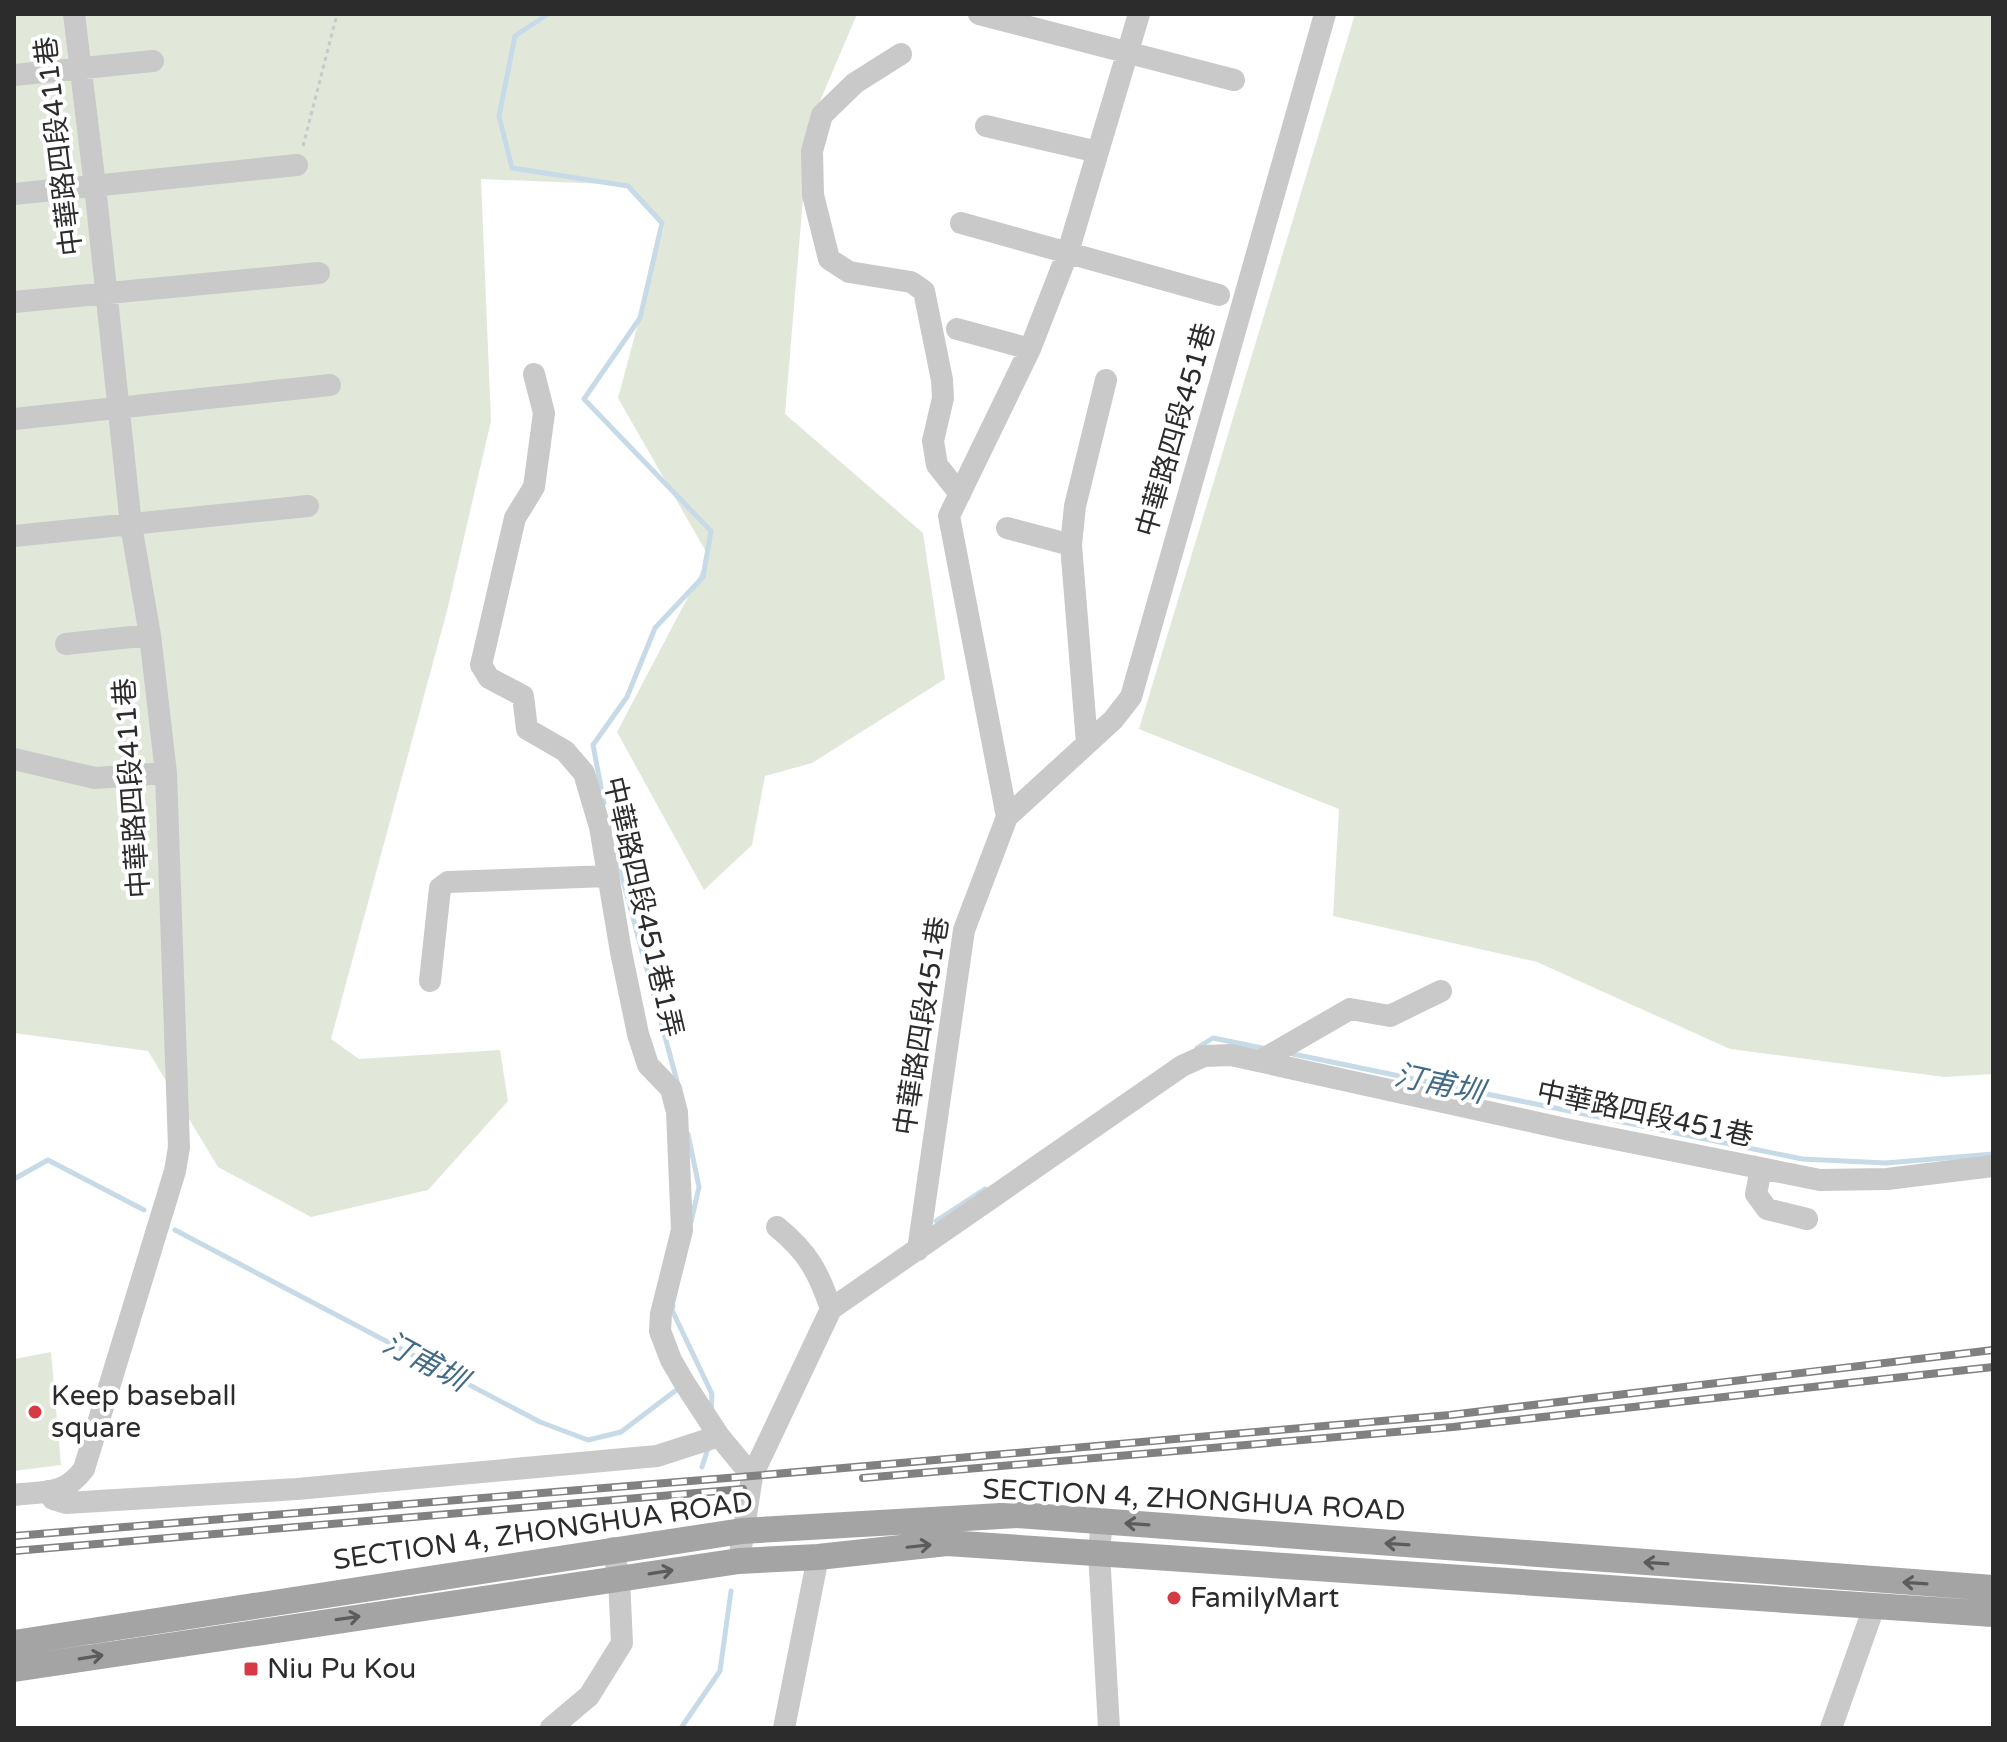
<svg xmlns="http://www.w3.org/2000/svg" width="2007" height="1742" font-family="'Varela Round','Noto Sans TC',sans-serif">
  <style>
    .green { fill: #e1e8da }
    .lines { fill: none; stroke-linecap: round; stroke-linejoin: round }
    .stream { stroke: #c7dae7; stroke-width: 5 }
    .path { stroke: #c9c9c9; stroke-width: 3; stroke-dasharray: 4 4; stroke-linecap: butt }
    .minor { stroke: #c9c9c9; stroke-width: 22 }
    .major { stroke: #a4a4a4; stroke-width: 26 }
    .rail-casing { stroke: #818181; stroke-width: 8 }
    .rail { stroke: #fff; stroke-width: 5; stroke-dasharray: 15; stroke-linecap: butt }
    .oneway { stroke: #5c5c5c }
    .poi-dot { fill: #d63a44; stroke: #fff; stroke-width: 3 }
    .labels { text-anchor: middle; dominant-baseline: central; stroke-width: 8; stroke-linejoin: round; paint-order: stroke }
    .street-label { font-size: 28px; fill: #2c2c2c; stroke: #fff }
    .poi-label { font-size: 28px; fill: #2c2c2c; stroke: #fff; text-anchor: start }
    .water-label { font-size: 30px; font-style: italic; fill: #416b86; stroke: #fff }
  </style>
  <rect width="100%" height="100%" fill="#fff"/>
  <path class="green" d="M14,14H857L809,127L785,414L923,533L945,679L812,763L765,776L752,845L704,890L617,732L709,557L618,398L664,227L629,185L481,179L491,421L447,611L331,1039L359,1059L500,1050L508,1101L428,1190L311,1217L218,1167L148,1051L14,1033Z
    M1355,14H1993V1074L1944,1077L1730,1049L1537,962L1333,916L1339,809L1139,729Z
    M51,1352L61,1465L14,1471V1359Z"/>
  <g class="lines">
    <path class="stream" d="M548,14L515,36L499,116L512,168L628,186L662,223L640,318L584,399L711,531L703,577L655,628L627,697L593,745L604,803
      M614,847L678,1085
      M1197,1048L1213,1038L1267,1049
      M1288,1053L1802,1159L1886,1163L1993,1154
      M688,1134L699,1187L691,1222
      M14,1179L48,1160L144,1210
      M936,1221L985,1189
      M175,1230L540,1422L588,1440L621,1432L675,1391
      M673,1306L672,1310L712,1394L711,1411
      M702,1467L709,1445
      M681,1728L720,1671L731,1591"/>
    <path class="path" d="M303,146L337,14"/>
    <path class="minor" d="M979,14L1234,80
      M901,54L855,83L822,115L812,151L813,195L829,259L849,272L911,282L924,291L942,380L943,398L933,441L937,465L960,494
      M14,75L153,61
      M986,126L1098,152
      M14,194L297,165
      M961,223L1219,295
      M14,302L319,273
      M957,329L1030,349
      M534,374L544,413L534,487L515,518L481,665L489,678L523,696L527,729L565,751L584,773L600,827L621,952L638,1034L648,1065L671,1089L677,1112L682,1230L661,1314L660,1331L671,1360L685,1384L719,1436L752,1476
      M14,419L330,385
      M1007,528L1071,545
      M14,536L308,506
      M66,644L150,635
      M1087,743L1071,545L1075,506L1106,380
      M14,759L95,778L166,773
      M1007,817L1113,720L1131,697L1325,14
      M430,981L440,888L448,882L608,876
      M1260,1061L1350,1009L1390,1016L1441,991
      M1761,1169L1756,1194L1767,1209L1807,1219
      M777,1227C808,1252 819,1273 831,1309
      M918,1250L964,930L1007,817L949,516L1030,349L1068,252L1139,14
      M48,1491L53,1499L66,1503L297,1489L657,1456L719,1436
      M14,1495C45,1491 64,1496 84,1469L175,1171L179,1147L166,773L150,635L131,525L95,186L74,14
      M1102,1521L1099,1552L1109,1728
      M739,1561L752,1476L831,1309L1182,1066L1204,1056L1231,1055L1570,1130L1820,1180L1887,1179L1993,1166
      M551,1728L589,1696L622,1643L619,1579L613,1548
      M784,1728L818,1557
      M1831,1728L1874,1607"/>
    <path class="major" d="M14,1643L742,1531L1018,1515L1993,1588
      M14,1669L739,1561L818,1557L947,1543L1993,1614"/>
    <g class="rail-casing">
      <path id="rail" d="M863,1478L1453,1427L1993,1367
        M14,1536L752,1476L1450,1415L1993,1350
        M14,1551L743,1489"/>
    </g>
    <use href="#rail" class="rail"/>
  </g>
  <defs><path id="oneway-shaft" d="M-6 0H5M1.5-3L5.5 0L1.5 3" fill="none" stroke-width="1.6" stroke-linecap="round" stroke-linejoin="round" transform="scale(2)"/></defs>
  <g class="oneway">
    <use href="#oneway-shaft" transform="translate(1137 1524) rotate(-176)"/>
    <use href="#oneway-shaft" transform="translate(1397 1544) rotate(-176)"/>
    <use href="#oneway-shaft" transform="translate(919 1546) rotate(-6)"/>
    <use href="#oneway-shaft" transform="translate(1656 1563) rotate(-176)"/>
    <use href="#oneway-shaft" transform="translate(661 1572) rotate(-9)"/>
    <use href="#oneway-shaft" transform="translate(1915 1583) rotate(-176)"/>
    <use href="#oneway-shaft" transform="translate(348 1618) rotate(-8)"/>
    <use href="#oneway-shaft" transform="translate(91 1657) rotate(-9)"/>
  </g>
  <g class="poi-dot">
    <circle cx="35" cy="1412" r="8"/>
    <circle cx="1174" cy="1598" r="8"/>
    <rect x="243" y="1661" width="16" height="16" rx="4"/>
  </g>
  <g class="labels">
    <g class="street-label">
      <text transform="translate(59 146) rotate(-97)">中華路四段411巷</text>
      <text transform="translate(1176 430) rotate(-74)">中華路四段451巷</text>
      <text transform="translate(132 788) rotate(-94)">中華路四段411巷</text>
      <text transform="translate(643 907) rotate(77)">中華路四段451巷1弄</text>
      <text transform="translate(922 1026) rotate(-81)">中華路四段451巷</text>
      <text transform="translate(1645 1114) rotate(12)">中華路四段451巷</text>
      <text transform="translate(1194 1500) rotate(3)">SECTION 4, ZHONGHUA ROAD</text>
      <text transform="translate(543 1531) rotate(-8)">SECTION 4, ZHONGHUA ROAD</text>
    </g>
    <g class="poi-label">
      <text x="51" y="1396">Keep baseball<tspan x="51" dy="32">square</tspan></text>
      <text x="1190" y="1598">FamilyMart</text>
      <text x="267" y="1669">Niu Pu Kou</text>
    </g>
    <g class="water-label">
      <text transform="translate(1439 1084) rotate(12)">汀甫圳</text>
      <text transform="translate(425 1362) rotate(28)">汀甫圳</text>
    </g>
  </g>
  <rect width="2007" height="1742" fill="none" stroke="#2c2c2c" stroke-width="32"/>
</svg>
